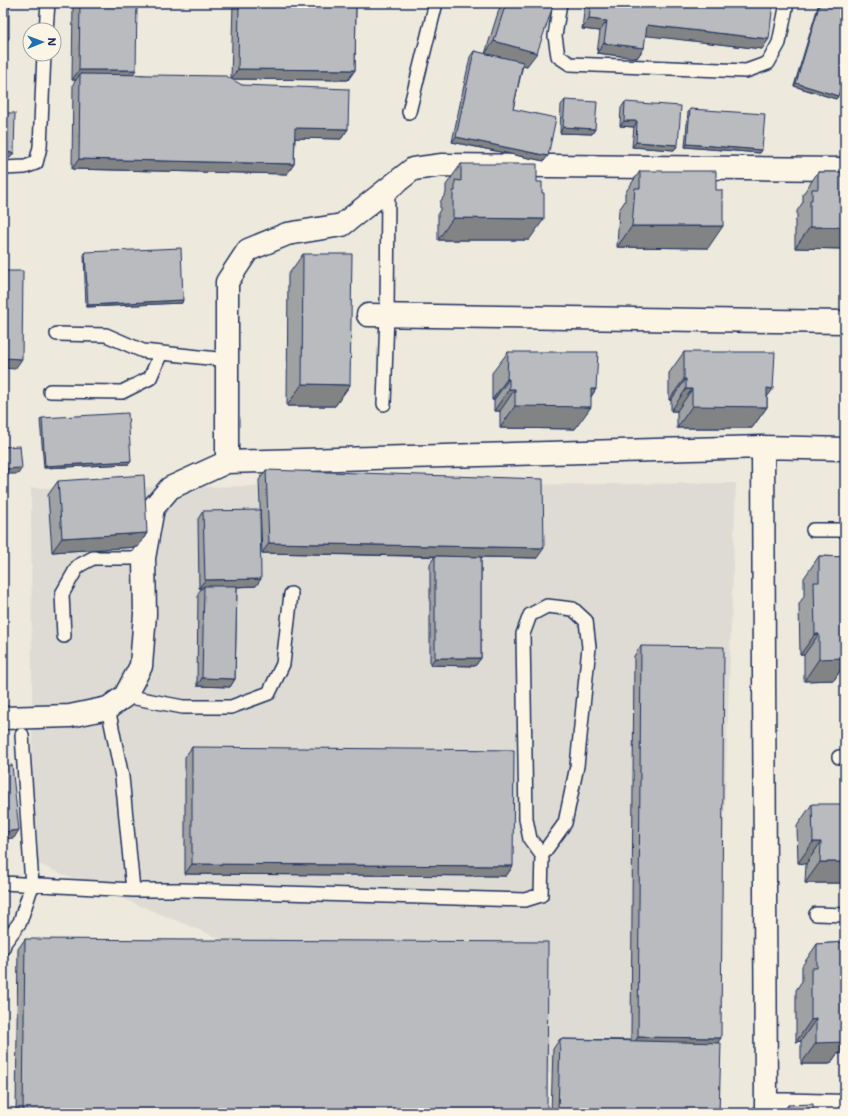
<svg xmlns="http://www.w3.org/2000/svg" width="848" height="1116" font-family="'Shantell Sans',sans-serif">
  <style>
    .built { fill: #dedbd4 }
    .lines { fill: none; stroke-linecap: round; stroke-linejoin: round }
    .lane-casing { stroke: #1b2f5e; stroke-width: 16 }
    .street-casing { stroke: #1b2f5e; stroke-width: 25 }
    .lane { stroke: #fcf5e5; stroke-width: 13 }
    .street { stroke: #fcf5e5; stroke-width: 22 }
    .wall { fill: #a0a1a3; stroke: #1b2f5e }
    .shaded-wall { fill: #828385; stroke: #1b2f5e }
    .building { fill: #babbbe; stroke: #1b2f5e }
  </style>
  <rect width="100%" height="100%" fill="#eee9dd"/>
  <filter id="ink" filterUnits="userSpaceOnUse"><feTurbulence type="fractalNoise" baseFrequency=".025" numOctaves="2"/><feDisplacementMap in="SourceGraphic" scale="8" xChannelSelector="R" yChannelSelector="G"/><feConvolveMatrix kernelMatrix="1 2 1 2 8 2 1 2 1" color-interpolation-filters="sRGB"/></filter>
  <g filter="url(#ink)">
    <path class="built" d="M736,483L714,1113H647L33,862L31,488Z"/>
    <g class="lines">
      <g class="lane-casing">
        <path id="lane" d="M560,3L555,36L558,56L570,64L746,71L768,63L779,43L787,3
          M46,30L48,3
          M409,112L436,3
          M3,168L25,167L36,163L40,147L44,54
          M57,334L106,335L143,351L227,360
          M50,391L122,392L150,378L161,353
          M384,404L387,315L388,187
          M813,530H845
          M64,636L62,594L78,566L93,558H144
          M125,696L183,707H231L269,693L283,664L291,594
          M108,708L122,777L133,890
          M839,757H845
          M3,883L133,890H182L525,900L541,895L542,855L565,823L577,766L589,647L586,621L573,609L547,606L530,615L523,634L526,819L530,839L542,855
          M816,914L845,915
          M3,948L5,942L20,922L32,885L22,735"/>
      </g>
      <g class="street-casing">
        <path id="street" d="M368,315L845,322
          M763,447L766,1104
          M227,462V282L248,250L287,234L342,225L413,169L442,165L845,169
          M3,718L70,716L108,708L125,696L141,666L145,614L144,558L153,508L170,488L227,462L763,447L845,449
          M766,1113V1104L845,1106"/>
      </g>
      <use href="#lane" class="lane"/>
      <use href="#street" class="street"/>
    </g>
    <path class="wall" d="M73,3H137L133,74L242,85L348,129L341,139L295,138L294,164L287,174L72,169L73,84L76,80H72Z
      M233,3H356L355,70L348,80L231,79Z
      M501,3H554L527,66L523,65L513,109L544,161L452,142L470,57L474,51L485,54Z
      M585,3H773L762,49L645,35L644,48L637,58L597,53L600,31L582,29Z
      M819,3H845L838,96L836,99L794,86Z
      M565,100L595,129L592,134L560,133L561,105Z
      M625,102L678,145L674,150L632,147L634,127L620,126L621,108Z
      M690,109L762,150L760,153L685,147L688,112Z
      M461,164L537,182L529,240H438V213L440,210V202L446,193V185Z
      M640,171L708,248L617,247L619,210L625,201V193Z
      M818,172H845V249L795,248V221L797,219V211L803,202V194Z
      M85,252L182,303L86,307L84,255Z
      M303,254L350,385L335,406H287L288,275Z
      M508,352L596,389L591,397L575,429L500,428V411H494V400H492V373Z
      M684,352L767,397V407L752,428H677V411H671V400H669V373Z
      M42,418L131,461L129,464L44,468L40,420Z
      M266,470L537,558L481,557V658L475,666L430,665V564L435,556L454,557L262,553L259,480Z
      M58,481L147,533L138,547L52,552L48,495Z
      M203,511L256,586L237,587L235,679L230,687L197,686L198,593L202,588H199L198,519Z
      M819,556L845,557V668H842L834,680L804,681V655H800L799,604L804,596V578Z
      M641,646L718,1043L719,1113H551L553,1049L560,1039L631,1040L634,656Z
      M192,747L513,866L506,876L185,874V757Z
      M812,804L845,883H805L806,864L798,863L797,826Z
      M25,939L547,1113H16L18,949Z
      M845,942V1053L837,1054L830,1064H801V1041L796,1042V990L802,981V966L817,944Z
      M788,1105L813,1113H784V1111Z"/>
    <path class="shaded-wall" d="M589,19L607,21L600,31L582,29Z
      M647,25L769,39L762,49L640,35Z
      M3,38H9L3,47Z
      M494,41L537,53L527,66L484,55Z
      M604,43L644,48L637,58L597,53Z
      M238,69L355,70L348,80L231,79Z
      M79,70H136L129,80L80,74L76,80H72Z
      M796,83L838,96L836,99L794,86Z
      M624,121H637L634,127L620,126Z
      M563,127L595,129L592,134L560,133Z
      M295,128L348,129L341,139L288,138Z
      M456,137L548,156L544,161L452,142Z
      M636,142L678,145L674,150L632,147Z
      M687,144L762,150L760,153L685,147Z
      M3,152L14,153L10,158H3Z
      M79,159L294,164L287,174L72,169Z
      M453,218L544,219L529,240H438Z
      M632,226H723L708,248L617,247Z
      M810,227H845V249L795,248Z
      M183,300L182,303L86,307L88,305Z
      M3,358L22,359L15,369L3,368Z
      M507,379H509L494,400H492Z
      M684,379H686L671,400H669Z
      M302,384L350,385L335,406H287Z
      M767,388L773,389L760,407H767L752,428H677L692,406Z
      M509,389H515L500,411H494Z
      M591,389H596L584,407H591L575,429L500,428L515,406Z
      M686,389H692L677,411H671Z
      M131,461L129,464L44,468L45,466Z
      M22,468L18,474H3V469Z
      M147,533L138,547L52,552L62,538Z
      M269,543L544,548L537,558L262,553Z
      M261,579L256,586L204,588V586L202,588H199L205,580Z
      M815,634H819L804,655H800Z
      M845,652V668H842L834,680L804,681L819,659Z
      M435,658H481L475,666L430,665Z
      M202,678L235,679L230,687L197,686Z
      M19,830L14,838L3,839V832Z
      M813,842H821L806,864L798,863Z
      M820,862H845V883H805Z
      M192,864L513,866L506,876L185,874Z
      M816,1019L801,1041L796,1042L811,1020Z
      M845,1033V1053L837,1054L830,1064H801L816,1043Z
      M638,1037L721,1038L714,1048L631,1047Z"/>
    <path class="building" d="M3,3H9V38H3Z
      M80,3H137L136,70H79Z
      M239,3H356L355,70L238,69Z
      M506,3H554L537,53L494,41Z
      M591,3H773L769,39L647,25L644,48L604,43L607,21L589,19Z
      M820,3H845V73L838,96L796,83Z
      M474,51L523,62L513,109L556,118L548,156L456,137Z
      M80,74L226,76L242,85L349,89L348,129L295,128L294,164L79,159Z
      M565,100L597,102L595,129L563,127Z
      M625,102L681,106L678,145L636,142L637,121H624Z
      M690,109L765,114L762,150L687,144Z
      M3,113H15L14,153L3,152Z
      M461,164H537V182H542V193H544V219L453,218V191H455V180L461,181Z
      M640,171H716V190H722V200H723V226H632L635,188H640Z
      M818,172H845V227H810V200H812V189H818Z
      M181,248L183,300L88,305L85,252Z
      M303,254H352L350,385L302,384Z
      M3,271H23L22,359L3,358Z
      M508,352H598L596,389H591V407L515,406V389H509V379H507Z
      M684,352H775L773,389L767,388V407L692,406V389H686V379H684Z
      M128,413L131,461L45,466L42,418Z
      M20,446L22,468L3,469V447Z
      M266,470L543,479L544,548L269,543Z
      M144,475L147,533L62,538L58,481Z
      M260,510L261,579L205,580L203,511Z
      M435,556L481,557V658H435Z
      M819,556L845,557V658L819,659V634H815L814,582H819Z
      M204,586H237L235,679L202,678Z
      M641,646L724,647L721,1038L638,1037Z
      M192,747L514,750L513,866L192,864Z
      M12,765L19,830L3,832V766Z
      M812,804H845V862H820L821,842H813Z
      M25,939L548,942L547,1113H23Z
      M845,942V1042L816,1043V1019L811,1020V968H817V944Z
      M560,1039L721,1043L719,1113H558Z
      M813,1104V1113H788V1105Z"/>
  </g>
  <rect width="848" height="1116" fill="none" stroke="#fcf5e5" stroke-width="16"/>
  <rect x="8" y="8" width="832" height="1100" fill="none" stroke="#1b2f5e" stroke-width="1.5" filter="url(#ink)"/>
  <g transform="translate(42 42) rotate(89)"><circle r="19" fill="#fcf5e5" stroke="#a2a6af"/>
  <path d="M0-3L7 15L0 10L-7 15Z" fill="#1f6fb2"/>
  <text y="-6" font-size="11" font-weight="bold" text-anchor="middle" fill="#1b2f5e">N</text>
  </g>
</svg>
